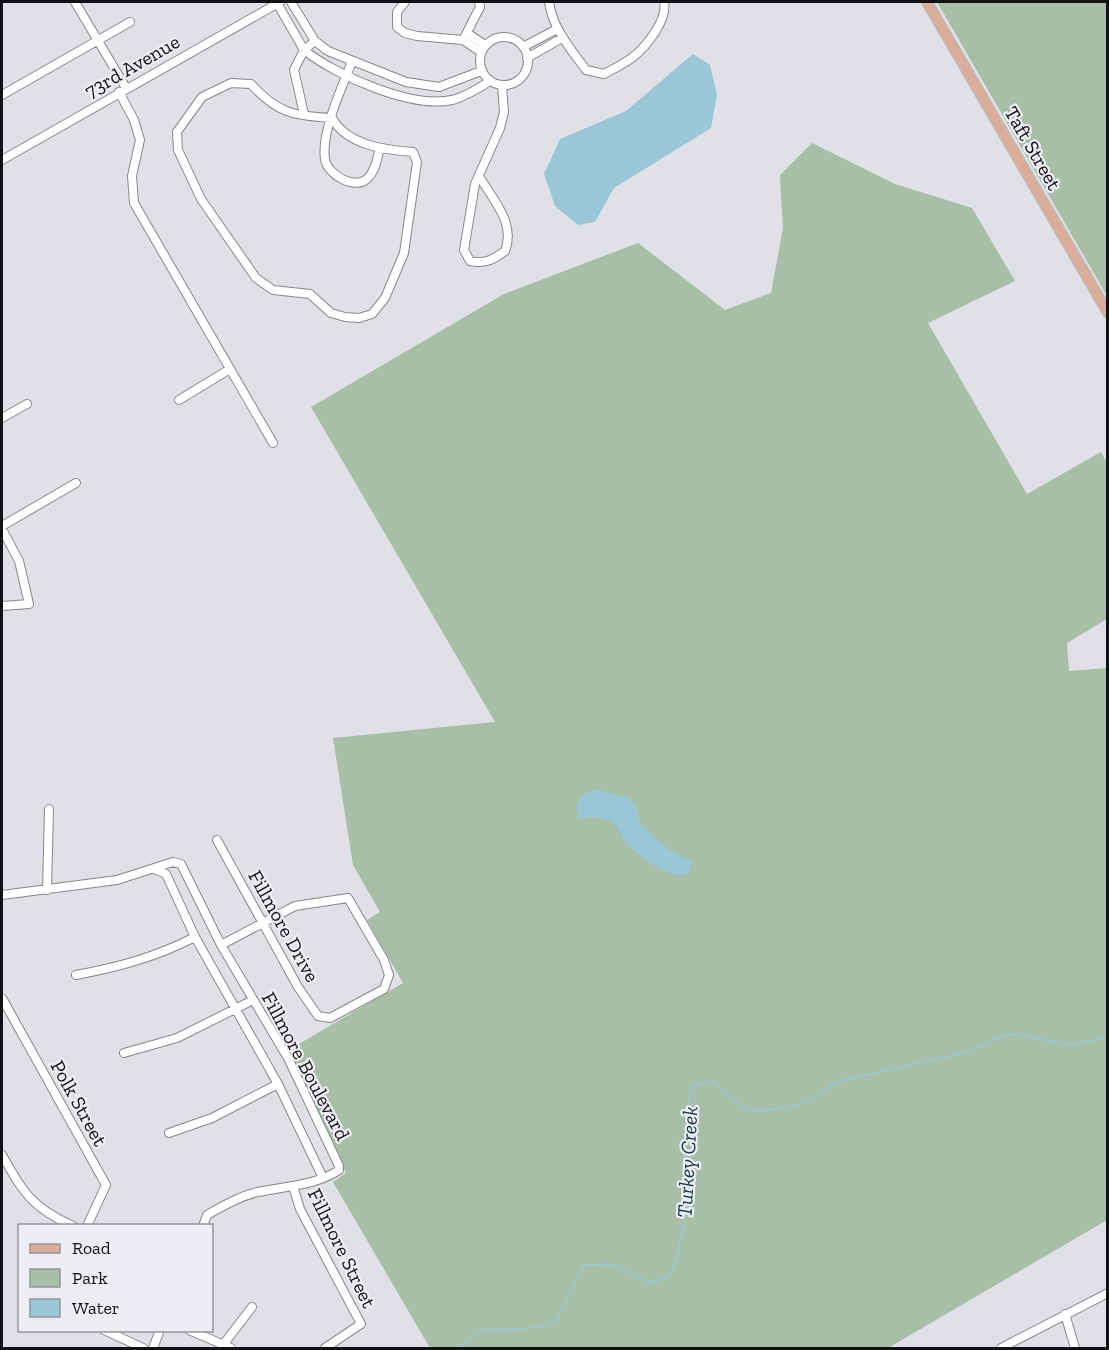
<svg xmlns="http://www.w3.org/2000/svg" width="1109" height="1350" font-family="'Zilla Slab',serif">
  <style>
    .green { fill: #a7bea7 }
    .water { fill: #9ac7d5 }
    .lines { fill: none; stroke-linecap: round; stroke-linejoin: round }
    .stream { stroke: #9ac7d5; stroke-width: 1.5 }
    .minor-casing { stroke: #87868d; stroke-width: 10 }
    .major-casing { stroke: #bdbdbd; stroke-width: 12 }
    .minor { stroke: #fff; stroke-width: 8 }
    .major { stroke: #dbac97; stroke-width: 9 }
    .labels { text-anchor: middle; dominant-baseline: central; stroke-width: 4.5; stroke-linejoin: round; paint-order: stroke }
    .street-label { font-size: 20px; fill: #121214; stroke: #ededf4 }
    .water-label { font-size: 21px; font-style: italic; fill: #113b46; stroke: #ededf4 }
  </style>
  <rect width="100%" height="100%" fill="#e0e0e7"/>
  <path class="green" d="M937,2H1107V296Z
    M812,143L895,184L972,208L1015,281L928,323L1027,494L1101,452L1107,463V619L1067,643L1069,671L1107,668V1220L888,1348H430L333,1182L346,1173L287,1051L403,983L367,920L380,912L353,865L333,738L495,722L311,407L504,294L638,243L725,310L771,293L783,228L780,175Z"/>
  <path class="water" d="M693,54L710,65L717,95L711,128L614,188L595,222L578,225L555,206L544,174L560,139L626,111Z
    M594,789L630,798L635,805L641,825L671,851L692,861L690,872C675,884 639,856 628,845C621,838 620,827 612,821L593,817L579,818L576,808L580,797Z"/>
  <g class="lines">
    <path class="stream" d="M458,1348L481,1330H517L546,1325L557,1319L584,1265L611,1264L651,1283L666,1278L674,1268L689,1202L684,1150L687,1110L692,1086L714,1082L743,1108L755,1111L798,1106L840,1081L971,1051L1004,1035L1015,1034L1070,1045L1108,1037"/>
    <g class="minor-casing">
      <path id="minor" d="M75,2L126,88
        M291,2L315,41L328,51L406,82L439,87L481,71
        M405,2L397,12V27L405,33L417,36L463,40L481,52
        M549,2C553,29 570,48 586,70L604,74C613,69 624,64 633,57C647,46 668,19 664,2
        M277,3L304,50C335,75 412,109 452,100C465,97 479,88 490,81
        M467,33L485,45
        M480 61a24 24 0 1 1 48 0a24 24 0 1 1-48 0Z
        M463,40L480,7L479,2
        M523,47L557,29
        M527,58L562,38
        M352,61C342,88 321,131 325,159C327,175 356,191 368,178C376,170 377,158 380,148
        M231,83L251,84C277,113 294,116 332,118C347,145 384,150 413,152L417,162L404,253L385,298L372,314L359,318L345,317L331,313L310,294L273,290L256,278L201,199L178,150L177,132L202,97Z
        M119,92L134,120L140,140L132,176L134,203L273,443
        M2,95L130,22
        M304,114L294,70L304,50L315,41
        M2,160L280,2
        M479,176C493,200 516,223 505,251C493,260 485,264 470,261L464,250L475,184L500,128L504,112L502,85
        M179,400L230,369
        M2,418L27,404
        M2,526L76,483
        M2,529L19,561L29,604L2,606
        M217,840L298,987L318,1016L330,1018L384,989L389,975L384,960L348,898L295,906L221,945
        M154,869L166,874L195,937L278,1084L323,1178
        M47,890L49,809
        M2,895L117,880L173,862L181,864L221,945L289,1060L339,1166V1170C315,1186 285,1186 258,1192C240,1196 223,1206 207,1215L203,1226
        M76,975C119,967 156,957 195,937
        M2,998L106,1185L87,1226
        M124,1053L177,1038L253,1000
        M169,1133L212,1118L278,1084
        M2,1155C23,1192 32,1208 73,1226
        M293,1186L300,1209L361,1324L325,1348
        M1065,1314L1075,1348
        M104,1330L143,1348
        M189,1330L231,1348
        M223,1345L252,1307
        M153,1348L160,1330
        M1001,1348L1108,1293"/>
    </g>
    <g class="major-casing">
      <path id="major" d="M927,2L1108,313"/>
    </g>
    <use href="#minor" class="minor"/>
    <use href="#major" class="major"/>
  </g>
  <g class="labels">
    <g class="street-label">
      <text transform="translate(132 66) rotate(-30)">73rd Avenue</text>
      <text transform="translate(1033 148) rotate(60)">Taft Street</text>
      <text transform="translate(284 926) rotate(61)">Fillmore Drive</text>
      <text transform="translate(306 1066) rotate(62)">Fillmore Boulevard</text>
      <text transform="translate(79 1103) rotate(61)">Polk Street</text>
      <text transform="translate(342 1248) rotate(64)">Fillmore Street</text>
    </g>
    <g class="water-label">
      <text transform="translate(687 1162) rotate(-87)">Turkey Creek</text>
    </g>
  </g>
  <rect width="1109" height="1350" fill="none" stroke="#121214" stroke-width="6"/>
  <rect x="18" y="1224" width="195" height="108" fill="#ededf4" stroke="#95959a" stroke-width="1.5"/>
  <rect x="30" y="1244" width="30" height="9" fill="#dbac97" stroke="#95959a" stroke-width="1.5"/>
  <text x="72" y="1254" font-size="18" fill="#121214">Road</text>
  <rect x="30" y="1269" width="30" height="18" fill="#a7bea7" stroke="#95959a" stroke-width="1.5"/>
  <text x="72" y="1284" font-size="18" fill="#121214">Park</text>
  <rect x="30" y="1299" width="30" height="18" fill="#9ac7d5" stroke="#95959a" stroke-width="1.5"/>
  <text x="72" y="1314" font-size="18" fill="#121214">Water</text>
</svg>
